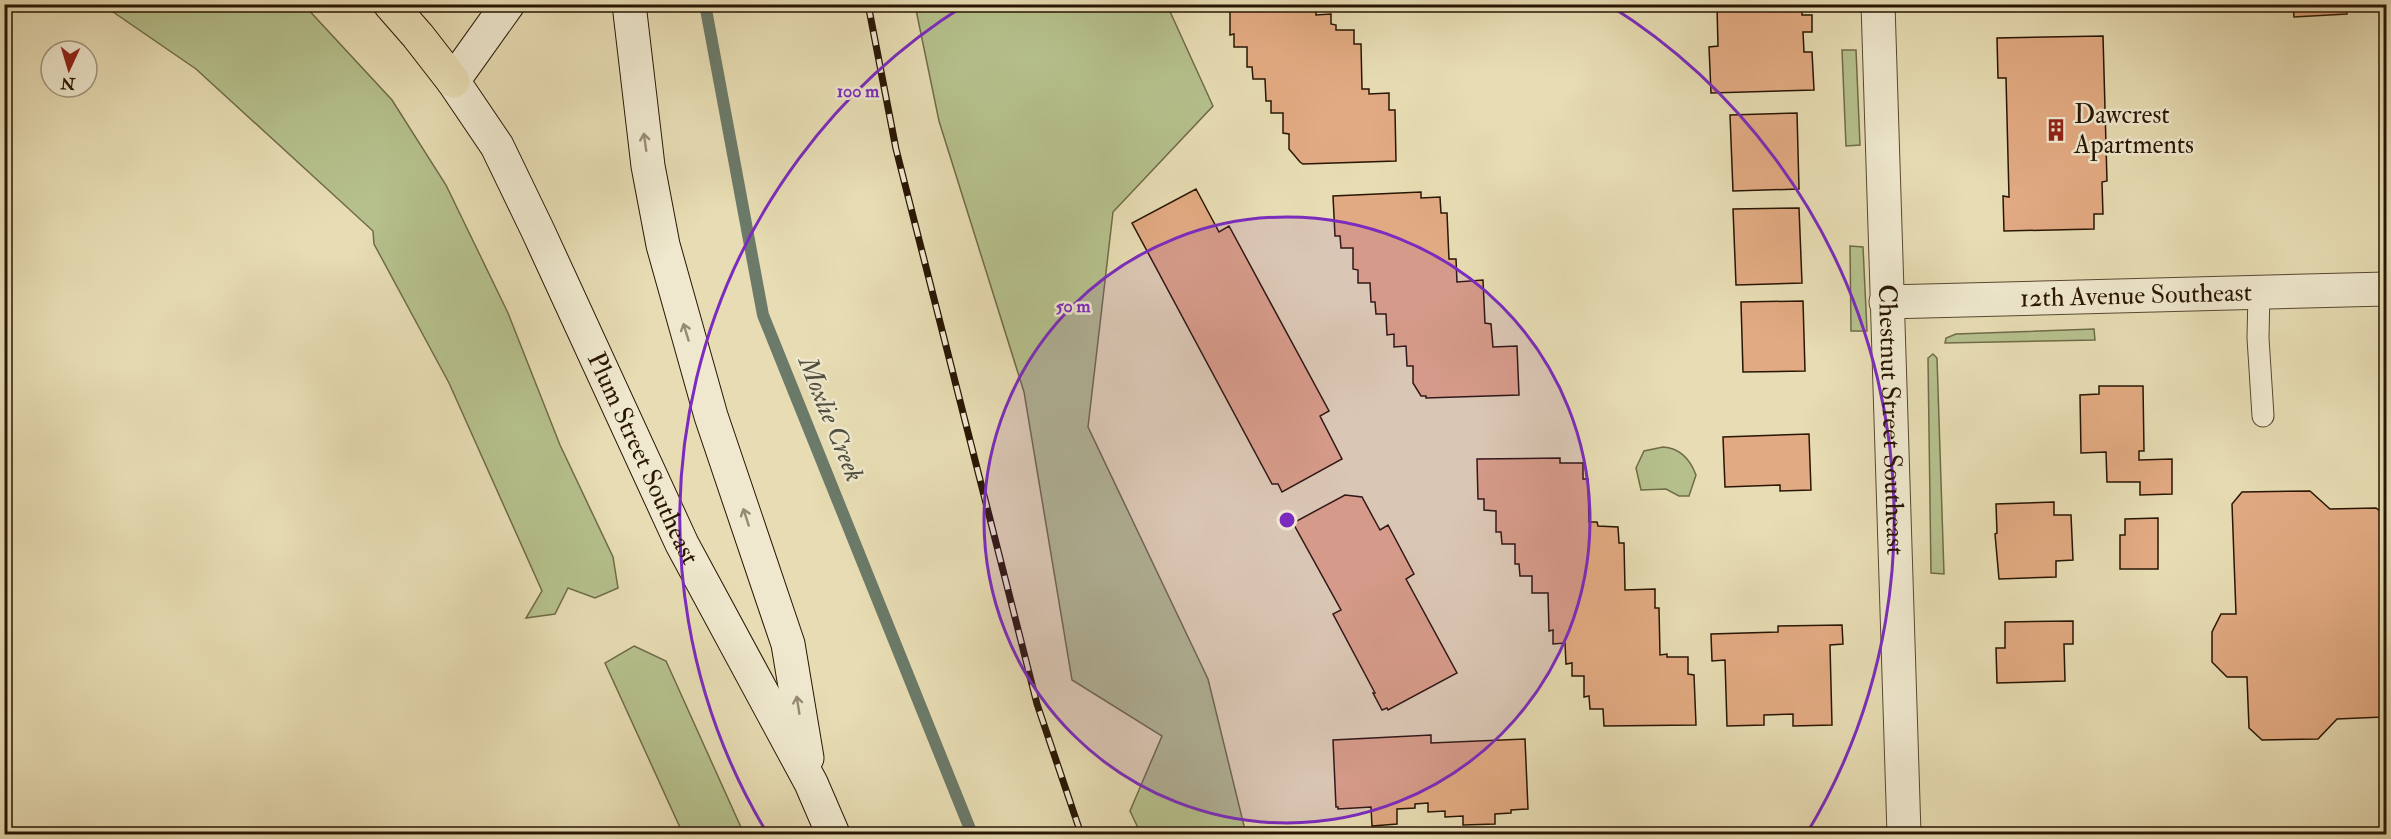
<svg xmlns="http://www.w3.org/2000/svg" width="2391" height="839" font-family="'IM FELL Double Pica',serif">
  <style>
    .green { fill: #b5c08c; stroke: #6f6b48; stroke-width: 1.5 }
    .lines { fill: none; stroke-linecap: round; stroke-linejoin: round }
    .stream { stroke: #6b7a69; stroke-width: 12 }
    .building { fill: #e2aa82; stroke: #291604; stroke-width: 1.5 }
    .service-casing { stroke: #584830; stroke-width: 23 }
    .minor-casing { stroke: #584830; stroke-width: 35 }
    .secondary-casing { stroke: #291604; stroke-width: 35 }
    .motorway-casing { stroke: #291604; stroke-width: 35 }
    .service { stroke: #efe8ce; stroke-width: 21 }
    .minor { stroke: #efe8ce; stroke-width: 33 }
    .secondary { stroke: #efe8ce; stroke-width: 33 }
    .motorway { stroke: #e7dcb3; stroke-width: 33 }
    .rail-casing { stroke: #291604; stroke-width: 7 }
    .rail { stroke: #efe8ce; stroke-width: 4.5; stroke-dasharray: 14; stroke-linecap: butt }
    .oneway { stroke: #968a73 }
    .ring { fill: none; stroke: #7b2cbf; stroke-width: 3 }
    .labels { text-anchor: middle; dominant-baseline: central; stroke-width: 5; stroke-linejoin: round; paint-order: stroke }
    .poi-label { font-size: 26px; fill: #291604; stroke: #efe8ce; text-anchor: start }
    .street-label { font-size: 26px; fill: #291604; stroke: #efe8ce }
    .water-label { font-size: 27px; font-style: italic; fill: #50503f; stroke: #efe8ce }
    .centre { fill: #7b2cbf; stroke: #efe8ce; stroke-width: 3 }
    .ring-label { font-size: 18px; text-anchor: middle; font-weight: bold; fill: #7b2cbf; stroke: #efe8ce; stroke-width: 5; stroke-linejoin: round; paint-order: stroke }
  </style>
  <rect width="100%" height="100%" fill="#e7dcb3"/>
  <filter id="stains"><feTurbulence type="fractalNoise" baseFrequency=".00333" numOctaves="4"/><feColorMatrix values="0 0 0 0 .2 0 0 0 0 .09 0 0 0 0 .02 0 0 0 .5 -.17"/></filter>
  <radialGradient id="worn" r=".72"><stop offset=".6" stop-color="#630" stop-opacity="0"/><stop offset="1" stop-color="#630" stop-opacity=".3"/></radialGradient>
  <path class="green" d="M103,5H304L392,100L446,185L508,313L560,445L613,557L618,588L595,598L568,588L555,614L526,618L542,591L449,383L374,244L373,231L196,69Z
    M915,5H1167L1213,106L1113,212L1088,427L1208,679L1246,834H1141L1130,811L1162,736L1072,680L1024,392L939,121Z
    M1842,50H1856L1860,145L1846,146Z
    M1850,246L1863,247L1867,331H1851Z
    M2094,329L2095,340L1945,343L1946,338L1956,334Z
    M1933,354L1937,358L1944,574L1931,573L1928,358Z
    M1663,447C1680,448 1690,459 1696,475L1689,496H1679L1666,489L1641,490L1636,468L1644,451Z
    M634,646L666,661L744,834H683L605,663Z"/>
  <g class="lines">
    <path class="stream" d="M705,4L763,315L972,834"/>
  </g>
  <path class="building" d="M1230,4H1316V15L1331,14V24L1336,25V30H1354V44H1361L1362,89H1369V94L1389,93V110H1395L1396,161L1303,164L1300,162L1289,149V134L1283,133V113H1271V101H1266L1265,79H1253L1252,67H1247V47H1234V34L1230,35Z
    M1708,4H1802V15H1812V32H1803L1804,52H1812L1814,90L1711,93L1709,47L1718,46L1717,7H1708Z
    M2293,4H2346L2347,14L2294,17Z
    M2103,36L2107,181L2102,182L2103,214H2094V229L2004,231L2003,196L2009,197L2006,78H1998L1997,38Z
    M1797,113L1799,189L1733,191L1730,115Z
    M1196,189L1219,232L1229,226L1329,411L1320,416L1342,459L1282,492L1278,484H1272L1132,223Z
    M1421,192V198L1440,197L1441,213H1447L1449,259H1456L1457,282L1483,280L1485,323L1491,324L1493,347L1517,346L1519,395L1426,398V396H1421L1413,383V366H1407L1406,346L1394,347V334L1387,335L1386,314H1376L1375,302H1371L1370,283H1358V270L1353,269V248H1341L1340,236H1335L1333,196Z
    M1799,208L1802,283L1736,285L1733,209Z
    M1803,301L1805,371L1743,372L1741,302Z
    M2099,386H2143L2144,451H2139V460L2172,459V494L2140,495V482H2107L2106,452L2081,453L2080,395L2099,394Z
    M1809,434L1811,490L1780,491V485L1725,487L1723,437Z
    M1560,458V463H1583V479H1588L1589,522H1597L1598,526L1618,527L1619,543H1624L1625,590L1655,589V608H1659L1660,655L1667,654V657H1688V674L1694,675L1696,725L1604,726L1603,709H1590L1589,696L1584,697V676H1572V663L1566,664L1565,643L1553,644V630L1549,631L1548,593H1532V576H1520L1519,564H1515V544H1502L1501,532H1496V511L1484,510V499H1478L1477,459Z
    M2310,491L2330,509L2376,508L2386,516V714L2383,717L2337,719L2318,739L2262,740L2249,728L2247,677H2227L2212,662V632L2221,614H2236L2232,504L2242,492Z
    M1345,495L1362,497L1380,530L1388,525L1414,574L1406,579L1457,673L1388,710L1387,708L1382,710L1373,693H1375L1333,614L1341,610L1293,523Z
    M2054,502V515H2071L2073,560L2056,561V577L1999,579L1995,534L1997,533L1996,504Z
    M2158,518V569H2120V535H2125V519Z
    M2073,621V644H2064L2065,681L1997,683L1996,648H2005V622Z
    M1842,625L1843,644L1830,645L1832,725L1793,726V714L1764,715V725L1727,726L1725,660L1712,661L1711,634L1778,632V626Z
    M1431,735V743L1525,739L1528,809L1511,810V813L1495,814V824L1463,825V816L1445,817V811L1428,812V803L1415,804V808L1397,809V824L1372,826L1371,807L1338,809V807H1336L1333,740Z"/>
  <g class="lines">
    <g class="service-casing">
      <path id="service" d="M2259,292L2258,338L2263,416"/>
    </g>
    <g class="minor-casing">
      <g id="minor">
        <path id="s1" d="M1878,4L1904,834"/>
        <path id="s2" d="M1886,302L2386,289"/>
      </g>
    </g>
    <g class="secondary-casing">
      <g id="secondary">
        <path id="s3" d="M508,4L453,81L497,146L538,231L682,544L811,783L833,834"/>
        <path d="M629,4L648,166L663,245L711,416L788,644L807,758"/>
      </g>
    </g>
    <g class="motorway-casing">
      <path id="motorway" d="M390,4L418,36L453,81"/>
    </g>
    <use href="#service" class="service"/>
    <use href="#minor" class="minor"/>
    <use href="#secondary" class="secondary"/>
    <use href="#motorway" class="motorway"/>
    <g class="rail-casing">
      <path id="rail" d="M868,4L896,149L1037,704L1081,834"/>
    </g>
    <use href="#rail" class="rail"/>
  </g>
  <defs><path id="oneway-shaft" d="M-6 0H5M1.5-3L5.5 0L1.5 3" fill="none" stroke-width="1.6" stroke-linecap="round" stroke-linejoin="round" transform="scale(1.5)"/></defs>
  <g class="oneway">
    <use href="#oneway-shaft" transform="translate(645 142) rotate(-98)"/>
    <use href="#oneway-shaft" transform="translate(686 332) rotate(-107)"/>
    <use href="#oneway-shaft" transform="translate(746 517) rotate(-108)"/>
    <use href="#oneway-shaft" transform="translate(798 705) rotate(-99)"/>
  </g>
  <circle cx="1287" cy="520" r="303" fill="#7b2cbf" fill-opacity=".12"/>
  <g class="ring">
    <circle cx="1287" cy="520" r="303"/>
    <path d="M767 833A607 607 0 0 1 965 5M1609 5A607 607 0 0 1 1807 833"/>
  </g>
  <defs>
    <g id="building-bare" transform="scale(1.8)"><path d="M-4-6H4V6H1V3H-1V6H-4ZM-2.5-4.3h1.7v1.8h-1.7ZM.8-4.3h1.7v1.8H.8ZM-2.5-1h1.7V.8h-1.7ZM.8-1h1.7V.8H.8Z" fill="#8f2418" stroke="#efe8ce" stroke-width="2.5" paint-order="stroke"/></g>
  </defs>
  <g fill-rule="evenodd">
    <use href="#building-bare" x="2056" y="130"/>
  </g>
  <g class="labels">
    <g class="poi-label">
      <text x="2074" y="115">Dawcrest<tspan x="2074" dy="30">Apartments</tspan></text>
    </g>
    <g class="street-label">
      <text stroke="none"><textPath href="#s2" startOffset="250">12th Avenue Southeast</textPath></text>
      <text stroke="none"><textPath href="#s1" startOffset="416">Chestnut Street Southeast</textPath></text>
      <text stroke="none"><textPath href="#s3" startOffset="518">Plum Street Southeast</textPath></text>
    </g>
    <g class="water-label">
      <text transform="translate(831 419) rotate(68)">Moxlie Creek</text>
    </g>
  </g>
  <circle cx="1287" cy="520" r="9" class="centre"/>
  <g class="ring-label">
    <text x="858" y="97">100 m</text>
    <text x="1073" y="312">50 m</text>
  </g>
  <rect width="2391" height="839" fill="none" stroke="#e7dcb3" stroke-width="24"/>
  <rect x="6" y="6" width="2379" height="827" fill="none" stroke="#291604" stroke-width="3"/>
  <rect x="12" y="12" width="2367" height="815" fill="none" stroke="#291604" stroke-width="1.5"/>
  <g transform="translate(69 69) rotate(184)"><circle r="28" fill="#efe8ce" stroke="#a0947d" stroke-width="1.5"/>
  <path d="M0-4.5L10 22L0 15L-10 22Z" fill="#8f2418"/>
  <text y="-9" font-size="16" font-weight="bold" text-anchor="middle" fill="#291604">N</text>
  </g>
  <rect width="100%" height="100%" filter="url(#stains)"/>
  <rect width="100%" height="100%" fill="url(#worn)"/>
</svg>
